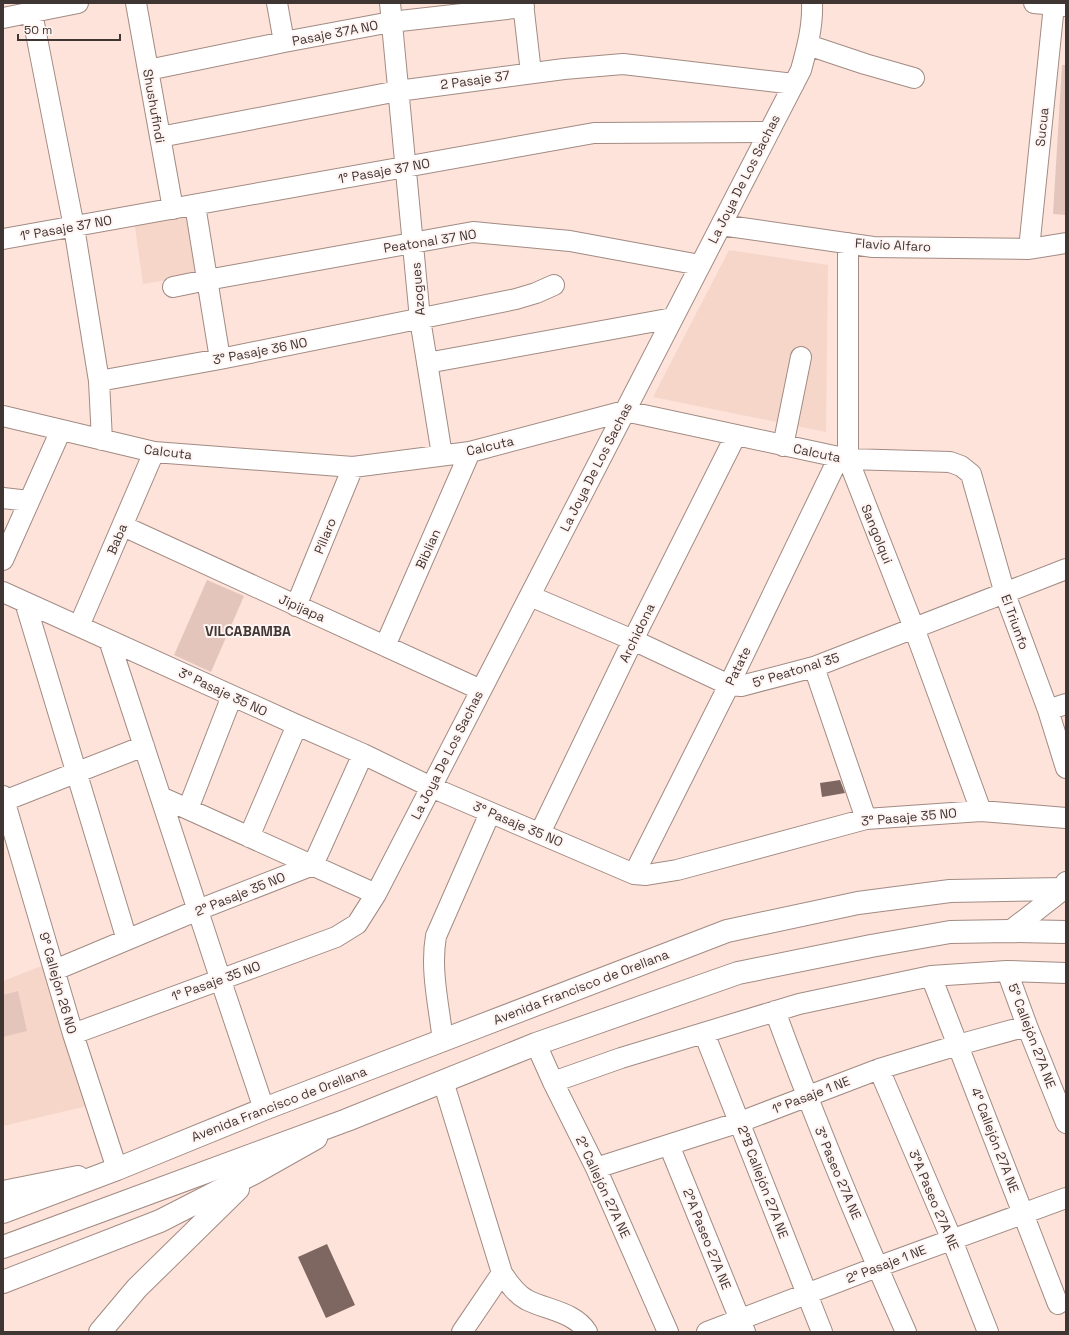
<svg xmlns="http://www.w3.org/2000/svg" width="1069" height="1335" font-family="'Space Grotesk',sans-serif">
  <style>
    .built { fill: #f7d6ca }
    .green { fill: #e4c5bb }
    .building { fill: #7d6760 }
    .lines { fill: none; stroke-linecap: round; stroke-linejoin: round }
    .minor-casing { stroke: #a28b83; stroke-width: 22 }
    .major-casing { stroke: #a28b83; stroke-width: 24 }
    .highway-casing { stroke: #a28b83; stroke-width: 24 }
    .minor { stroke: #fff; stroke-width: 20 }
    .major { stroke: #fff; stroke-width: 22 }
    .highway { stroke: #fff; stroke-width: 22 }
    .labels { text-anchor: middle; dominant-baseline: central; stroke-width: 4; stroke-linejoin: round; paint-order: stroke }
    .street-label { font-size: 13px; fill: #3f3532; stroke: #fff4f1 }
    .neighbourhood-label { font-size: 14px; font-weight: bold; fill: #3f3532; stroke: #fff4f1 }
  </style>
  <rect width="100%" height="100%" fill="#fde3da"/>
  <path class="built" d="M192,209L203,274L143,284L134,220Z
    M729,250L828,265L826,432L653,397Z
    M44,965L87,1106L3,1126V981Z"/>
  <path class="green" d="M1062,65H1066V215L1053,214Z
    M207,580L244,596L211,672L174,655Z
    M18,991L27,1031L3,1037V995Z"/>
  <path class="building" d="M840,780L845,793L822,797L820,783Z
    M327,1244L355,1305L326,1318L298,1257Z"/>
  <g class="lines">
    <g class="minor-casing">
      <path id="minor" d="M136,3L173,209
        M277,3L284,42
        M390,3L420,319L442,455
        M523,3L531,73
        M1034,3L1066,6
        M32,13L74,227L99,381L102,440
        M3,18L78,3
        M808,45L865,64L914,78
        M148,70L284,42L391,22L524,7
        M160,137L398,91L564,69L623,64L794,84
        M195,205L220,359
        M721,225L873,247L1029,249L1066,243
        M3,239L594,133L769,132
        M848,243V459L914,628L981,811
        M1029,249L1054,5
        M173,287L207,280L473,232L570,241L700,265
        M427,363L673,318
        M99,381L220,359L516,299L536,293L554,285
        M3,416L154,452L353,467L470,452L625,411L848,459L950,462L961,466L971,474L1005,594L1048,710L1066,768
        M783,446L801,357
        M3,498L29,501
        M123,526L481,690
        M3,560L61,430
        M3,592L297,725L363,754L431,787L634,874L646,875L677,870L866,819L981,811L1066,818
        M530,596L633,640L729,685L741,686L814,667L1066,569
        M25,602L127,940
        M296,606L353,467
        M79,626L154,452
        M109,640C160,796 211,953 264,1109
        M385,646L470,452
        M814,667L866,819
        M1048,710L1066,704
        M3,796L73,1034L117,1169
        M161,797L376,894
        M4,801L144,746
        M188,809L232,696
        M540,833L633,640L736,435
        M249,837L297,725
        M634,874L729,685L839,457
        M1010,931L1064,889L1066,882
        M55,970L198,910L313,865L363,754
        M1007,971L1027,1026L1066,1123
        M931,976L1058,1304
        M775,1011C815,1120 859,1226 906,1332
        M704,1033L822,1332
        M73,1034L336,937L357,924L376,894L801,70C807,48 813,26 812,3
        M443,1041C439,1006 430,970 436,936L490,813
        M536,1044L553,1082L596,1168L668,1332
        M879,1069L952,1240L988,1332
        M443,1081L502,1273C509,1284 516,1294 527,1300C547,1310 575,1312 587,1332
        M553,1082L621,1058L799,1004L931,976L1007,971L1066,973
        M669,1145L745,1332
        M596,1168L740,1122L879,1069L958,1045L1027,1026
        M462,1332L502,1273
        M707,1332L877,1267L1066,1198"/>
    </g>
    <g class="major-casing">
      <path id="major" d="M3,1192L78,1177
        M3,1282L160,1221L254,1173L316,1138
        M100,1332L137,1288L238,1189"/>
    </g>
    <g class="highway-casing">
      <path id="highway" d="M3,1212L117,1169L264,1109L727,931L858,903L950,891L1066,889
        M3,1247L347,1120L536,1044L738,973L871,946L950,932L1010,931L1066,932"/>
    </g>
    <use href="#minor" class="minor"/>
    <use href="#major" class="major"/>
    <use href="#highway" class="highway"/>
  </g>
  <g class="labels">
    <g class="street-label">
      <text transform="translate(335 33) rotate(-11)">Pasaje 37A NO</text>
      <text transform="translate(475 80) rotate(-8)">2 Pasaje 37</text>
      <text transform="translate(154 106) rotate(80)">Shushufindi</text>
      <text transform="translate(1042 127) rotate(-84)">Sucua</text>
      <text transform="translate(384 171) rotate(-10)">1° Pasaje 37 NO</text>
      <text transform="translate(744 179) rotate(-63)">La Joya De Los Sachas</text>
      <text transform="translate(66 228) rotate(-10)">1° Pasaje 37 NO</text>
      <text transform="translate(430 241) rotate(-9)">Peatonal 37 NO</text>
      <text transform="translate(893 245) rotate(3)">Flavio Alfaro</text>
      <text transform="translate(418 289) rotate(-95)">Azogues</text>
      <text transform="translate(260 351) rotate(-11)">3° Pasaje 36 NO</text>
      <text transform="translate(490 446) rotate(-13)">Calcuta</text>
      <text transform="translate(168 452) rotate(7)">Calcuta</text>
      <text transform="translate(817 453) rotate(12)">Calcuta</text>
      <text transform="translate(596 467) rotate(-63)">La Joya De Los Sachas</text>
      <text transform="translate(877 534) rotate(68)">Sangolqui</text>
      <text transform="translate(325 536) rotate(-68)">Píllaro</text>
      <text transform="translate(117 539) rotate(-67)">Baba</text>
      <text transform="translate(428 549) rotate(-66)">Biblian</text>
      <text transform="translate(302 608) rotate(24)">Jipijapa</text>
      <text transform="translate(1015 622) rotate(70)">El Triunfo</text>
      <text transform="translate(637 633) rotate(-64)">Archidona</text>
      <text transform="translate(738 666) rotate(-64)">Patate</text>
      <text transform="translate(796 670) rotate(-17)">5° Peatonal 35</text>
      <text transform="translate(223 692) rotate(25)">3° Pasaje 35 NO</text>
      <text transform="translate(447 755) rotate(-63)">La Joya De Los Sachas</text>
      <text transform="translate(909 817) rotate(-5)">3° Pasaje 35 NO</text>
      <text transform="translate(518 824) rotate(23)">3° Pasaje 35 NO</text>
      <text transform="translate(240 894) rotate(-22)">2° Pasaje 35 NO</text>
      <text transform="translate(216 981) rotate(-20)">1° Pasaje 35 NO</text>
      <text transform="translate(58 983) rotate(74)">9° Callejón 26 NO</text>
      <text transform="translate(581 987) rotate(-21)">Avenida Francisco de Orellana</text>
      <text transform="translate(1032 1036) rotate(69)">5° Callejón 27A NE</text>
      <text transform="translate(811 1095) rotate(-21)">1° Pasaje 1 NE</text>
      <text transform="translate(279 1104) rotate(-21)">Avenida Francisco de Orellana</text>
      <text transform="translate(995 1140) rotate(69)">4° Callejón 27A NE</text>
      <text transform="translate(838 1173) rotate(67)">3° Paseo 27A NE</text>
      <text transform="translate(763 1182) rotate(69)">2°B Callejón 27A NE</text>
      <text transform="translate(603 1187) rotate(65)">2° Callejón 27A NE</text>
      <text transform="translate(934 1200) rotate(67)">3°A Paseo 27A NE</text>
      <text transform="translate(707 1239) rotate(68)">2°A Paseo 27A NE</text>
      <text transform="translate(886 1264) rotate(-21)">2° Pasaje 1 NE</text>
    </g>
    <g class="neighbourhood-label">
      <text x="248" y="631">VILCABAMBA</text>
    </g>
  </g>
  <rect width="1069" height="1335" fill="none" stroke="#3f3532" stroke-width="8"/>
  <path d="M18 34v6h102v-6" fill="none" stroke="#3f3532" stroke-width="2"/>
  <text x="24" y="34" font-size="12" fill="#3f3532" stroke="#fff4f1" stroke-width="3" paint-order="stroke">50 m</text>
</svg>
